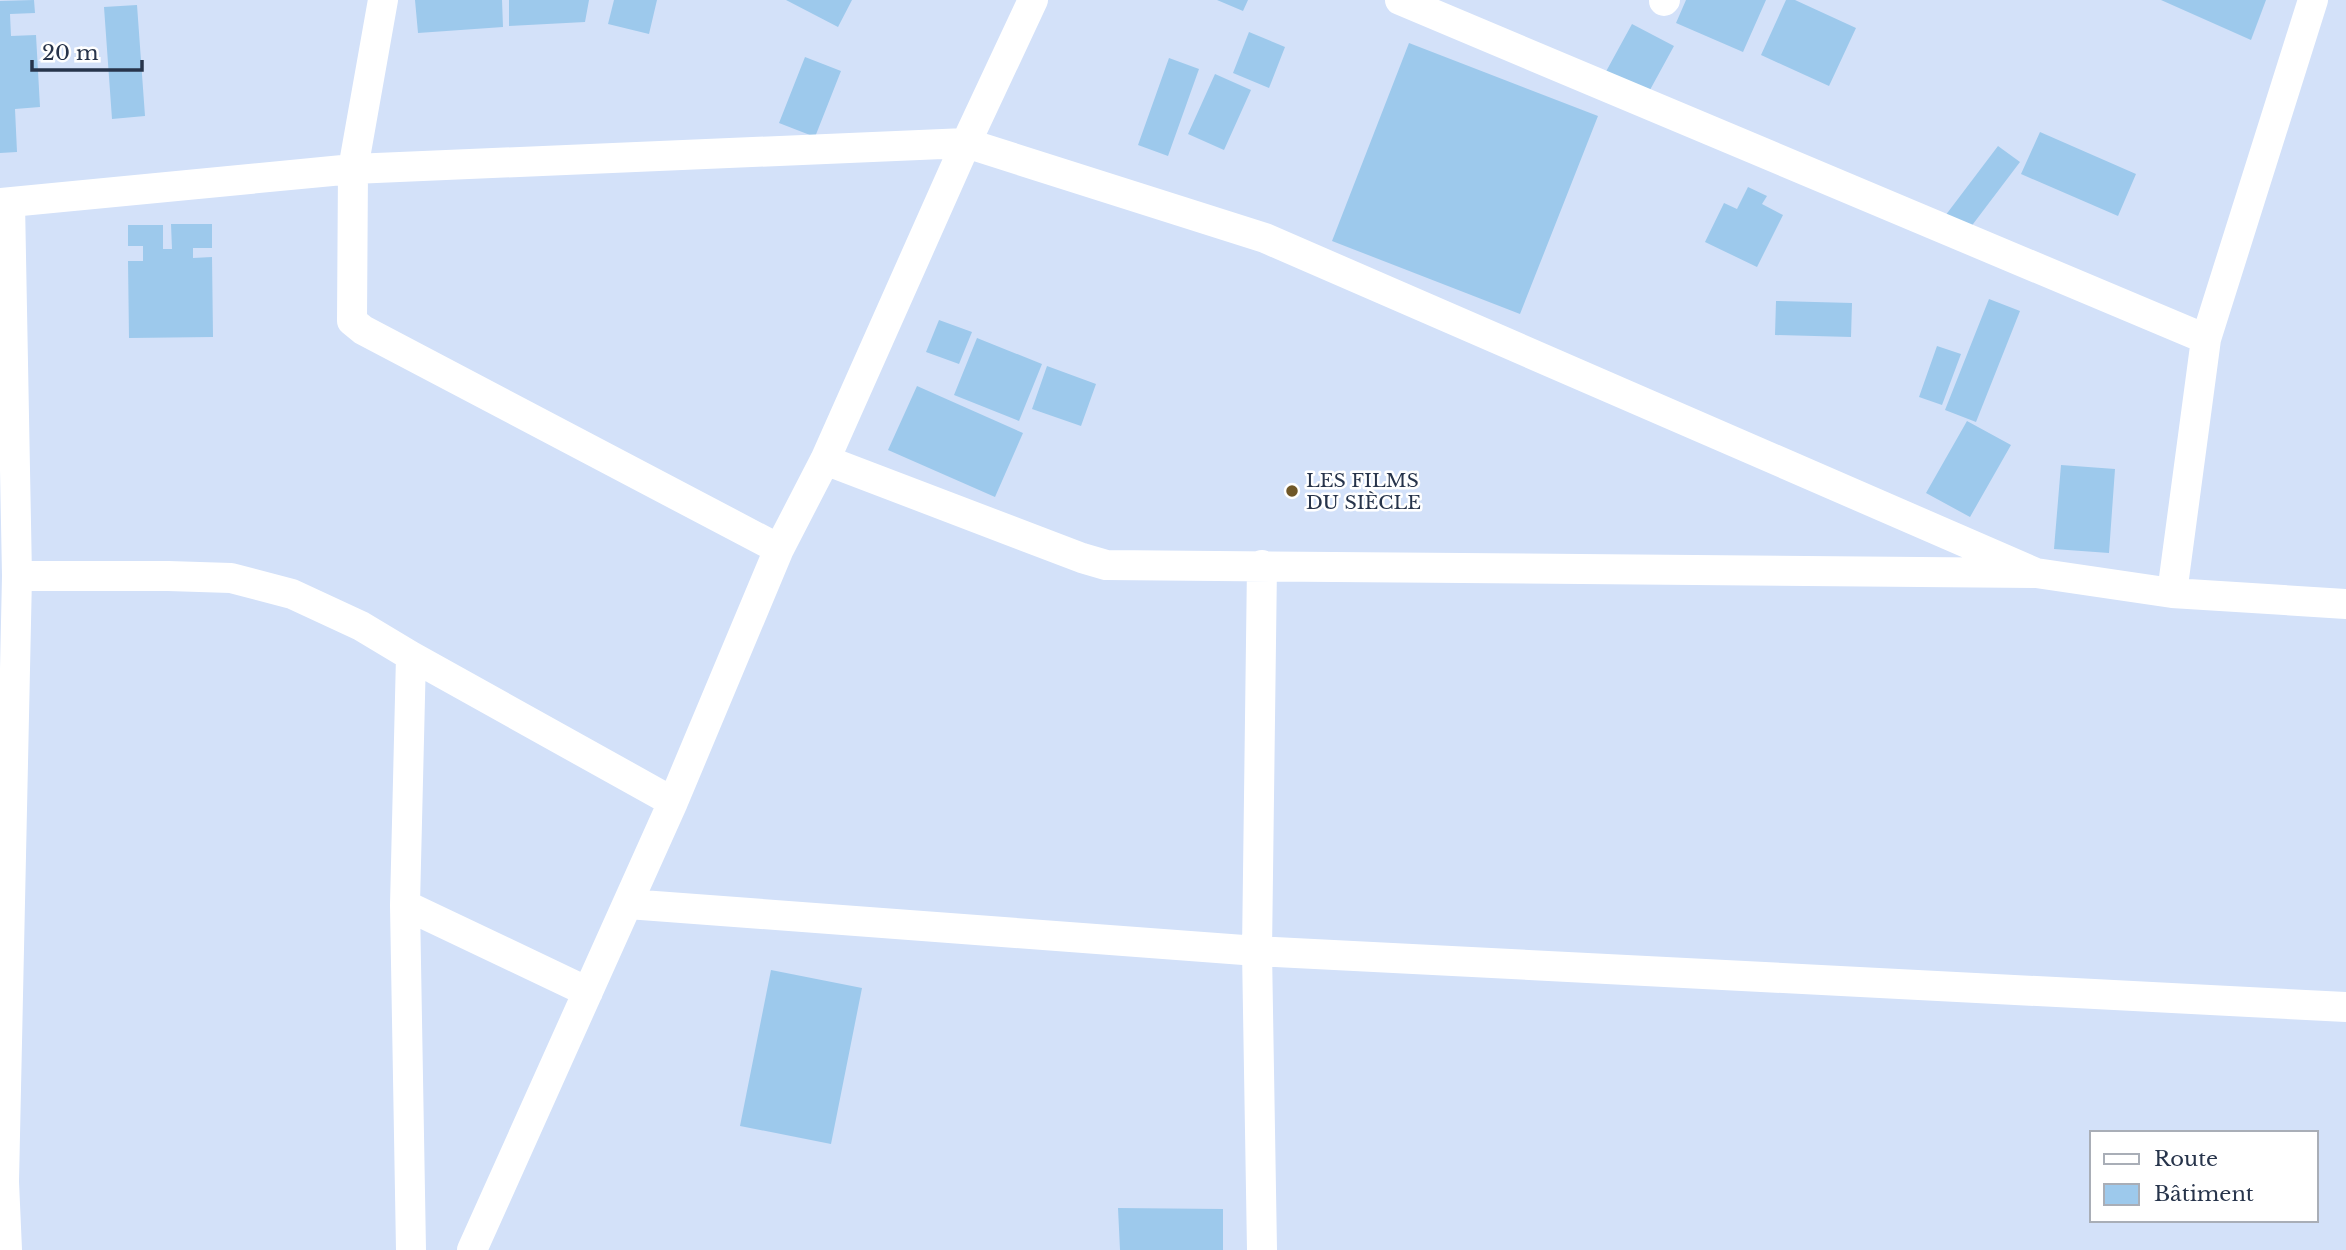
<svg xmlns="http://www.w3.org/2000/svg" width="2346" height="1250" font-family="'Libre Baskerville',serif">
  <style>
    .building { fill: #9dc9ec }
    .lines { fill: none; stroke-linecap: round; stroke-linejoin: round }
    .street { stroke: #fff; stroke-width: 30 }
    .poi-dot { fill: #6f5728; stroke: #fff; stroke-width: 2.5 }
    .labels { text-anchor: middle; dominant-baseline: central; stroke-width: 5; stroke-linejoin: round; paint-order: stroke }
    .poi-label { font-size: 19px; fill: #27344b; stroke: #fff; text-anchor: start }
  </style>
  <rect width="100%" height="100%" fill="#d3e1f9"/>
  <path class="building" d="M34,0L35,13L10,14L11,36L36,35L40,107L15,109L17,152L0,153V1Z
    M415,0H502L503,27L418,33Z
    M509,0H589L585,22L509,26Z
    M614,0H657L649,34L608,24Z
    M786,0H852L838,27Z
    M1217,0H1248L1243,11Z
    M1686,0H1766L1743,52L1676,23Z
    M1786,0H1795L1856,28L1829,86L1761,55Z
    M2161,0H2266L2251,40Z
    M137,5L145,116L112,119L104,7Z
    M1632,24L1674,46L1645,99L1603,77Z
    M1249,32L1285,47L1269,88L1233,73Z
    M1409,43L1598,116L1520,314L1332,241Z
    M805,57L841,71L815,137L779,123Z
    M1169,58L1199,69L1168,156L1138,145Z
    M1215,74L1251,90L1224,150L1188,134Z
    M2040,132L2136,174L2118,216L2021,174Z
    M1998,146L2020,162L1967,232L1945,216Z
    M1748,187L1767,196L1762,204L1783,215L1757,267L1705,242L1724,203L1737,209Z
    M171,224H212V248H193V258L212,257L213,337L129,338L128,261H143V246H128V225H163V249H172Z
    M1989,299L2020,311L1976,422L1945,410Z
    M1776,301L1852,303L1851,337L1775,335Z
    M939,320L972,332L959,364L926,352Z
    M977,338L1042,364L1019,421L954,395Z
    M1937,346L1961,354L1942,405L1919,397Z
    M1047,366L1096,384L1081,426L1032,409Z
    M917,386L1023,433L995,497L888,450Z
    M1967,421L2011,445L1970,517L1926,493Z
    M2061,465L2115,469L2109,553L2054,549Z
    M771,970L862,988L831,1144L740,1126Z
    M1118,1208L1223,1209V1250H1120Z"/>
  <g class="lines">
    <path class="street" d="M383,0L353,169L352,321L363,330L779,549
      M1400,0L2206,339
      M1664,1L1665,0
      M0,203L353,169L966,143L1265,238L2036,573
      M825,460L1082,558L1106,565L2036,573L2172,593L2346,604
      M1262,565L1257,951L1262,1250
      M17,576H168L231,578L292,594L361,626L411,656L405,905L411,1250
      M2172,593L2206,339L2313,0
      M411,656L673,802
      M628,904L1257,951L2346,1007
      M405,905L588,992
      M7,1250L4,1182L17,576L10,203
      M472,1250L673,802L779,549L825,460L966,143L1033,0"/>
  </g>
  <circle class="poi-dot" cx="1292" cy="491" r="7"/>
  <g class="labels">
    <g class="poi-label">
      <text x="1306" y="480">LES FILMS<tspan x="1306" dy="22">DU SIÈCLE</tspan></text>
    </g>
  </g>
  <rect x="2090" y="1131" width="228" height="91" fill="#ffffff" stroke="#a9aeb7" stroke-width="2"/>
  <rect x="2104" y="1154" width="35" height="10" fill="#ffffff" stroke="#a9aeb7" stroke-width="2"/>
  <text x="2154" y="1166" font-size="21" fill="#27344b">Route</text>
  <rect x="2104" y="1184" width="35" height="21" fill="#9dc9ec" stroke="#a9aeb7" stroke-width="2"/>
  <text x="2154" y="1201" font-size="21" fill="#27344b">Bâtiment</text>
  <path d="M32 60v10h110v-10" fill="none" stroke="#27344b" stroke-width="3.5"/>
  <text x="42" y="60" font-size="21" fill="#27344b" stroke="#ffffff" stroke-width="5" paint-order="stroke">20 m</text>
</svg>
